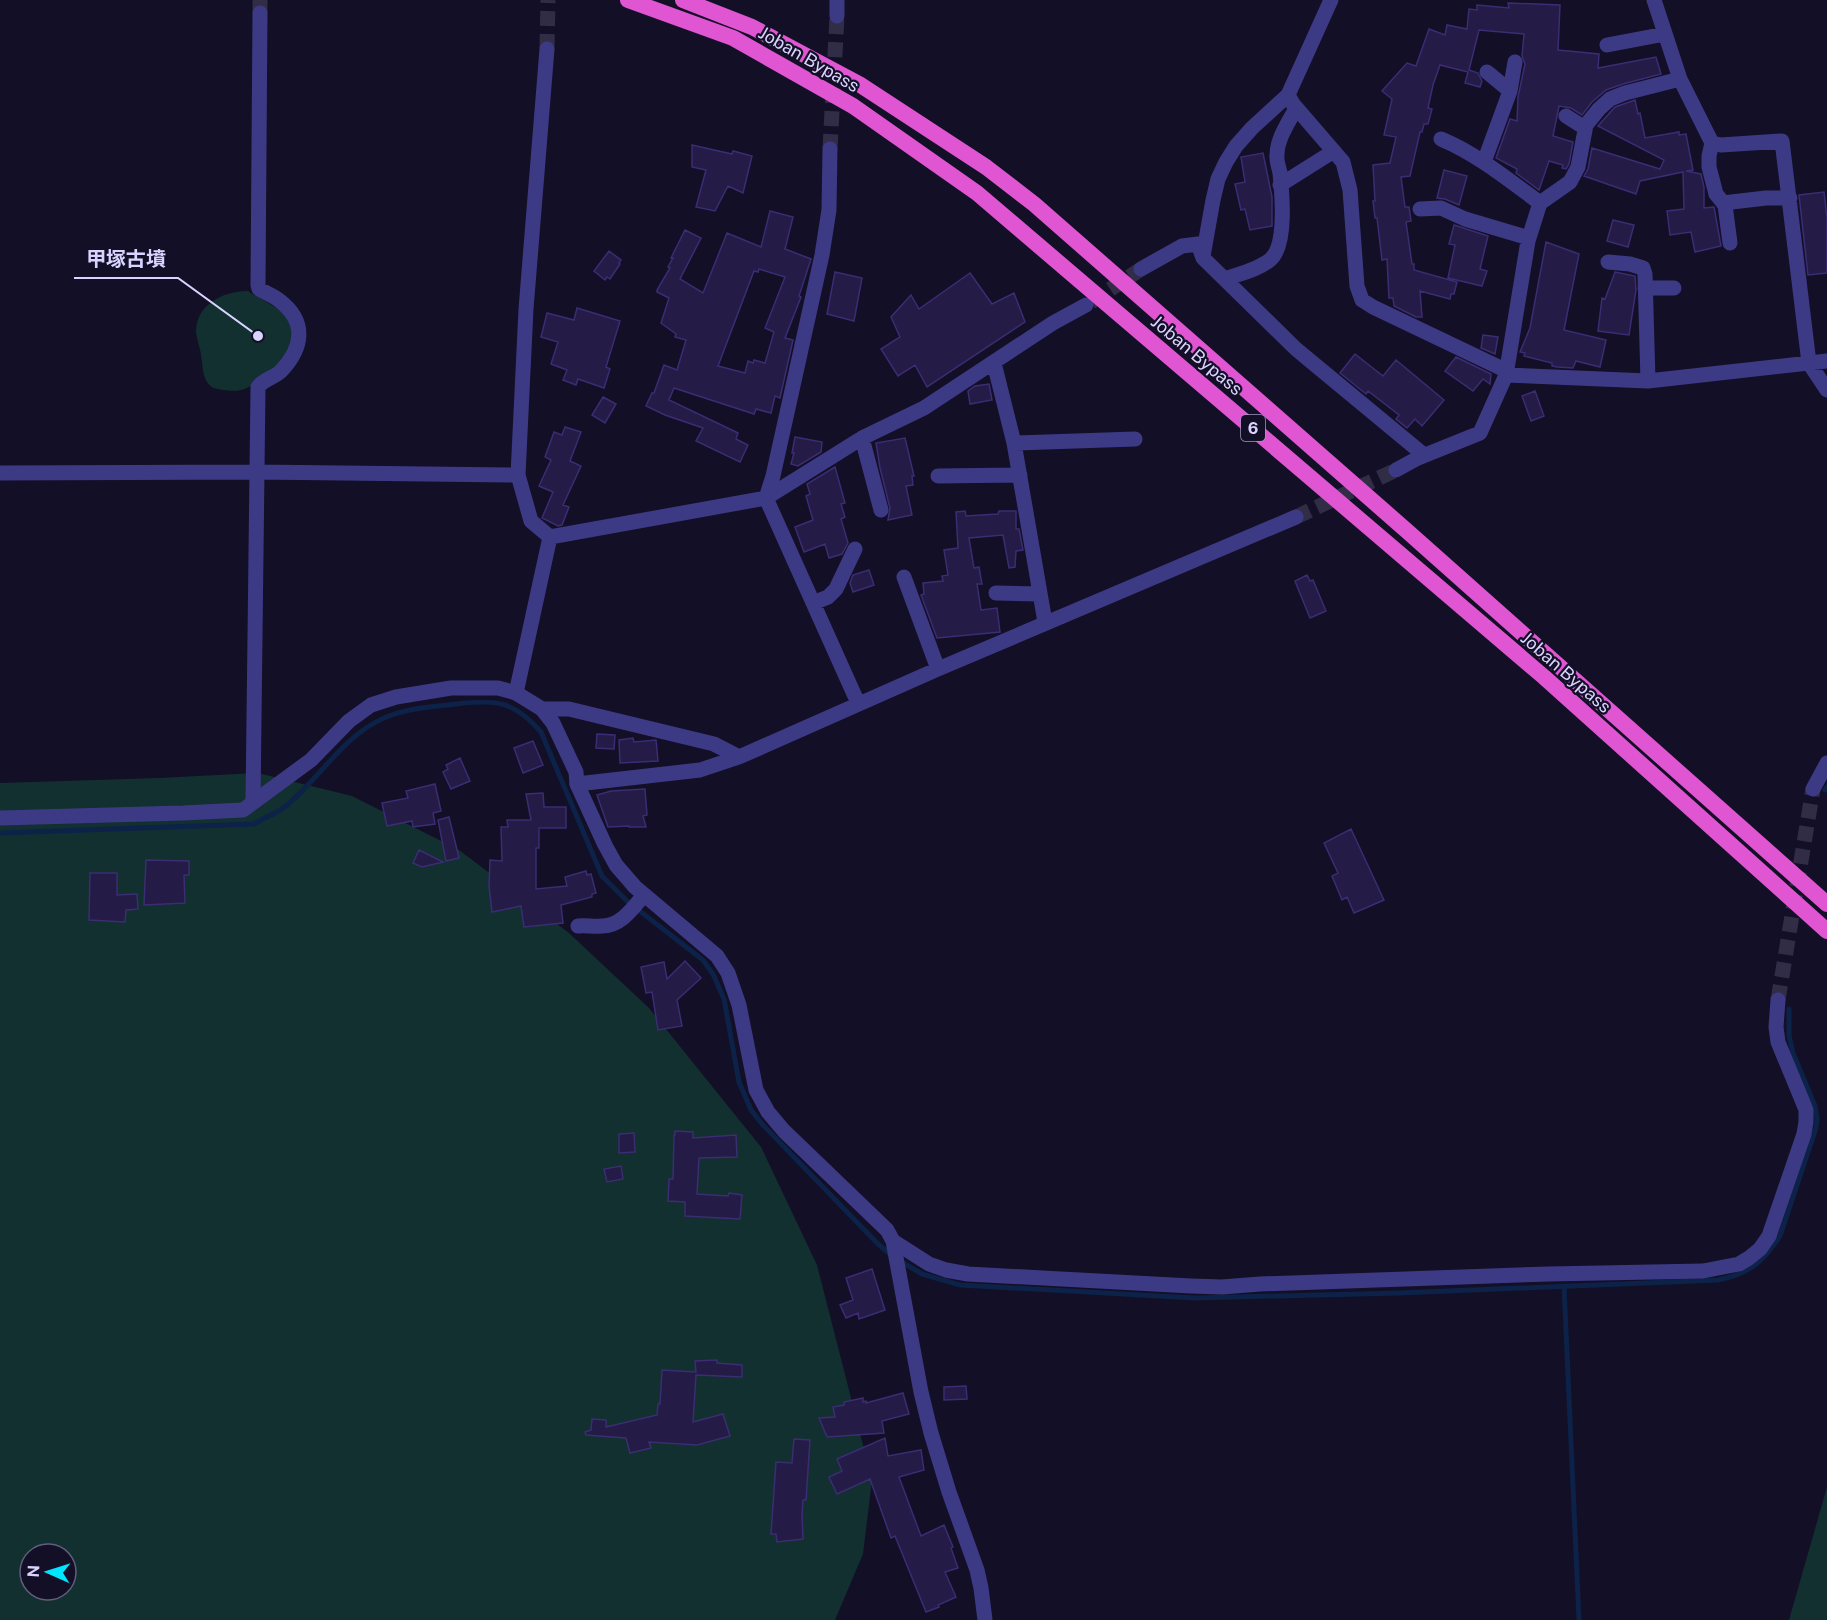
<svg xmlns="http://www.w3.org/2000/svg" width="1827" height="1620" font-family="'Public Sans','Noto Sans JP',sans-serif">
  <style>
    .green { fill: #12302f; fill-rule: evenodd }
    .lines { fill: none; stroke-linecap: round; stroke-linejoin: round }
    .stream { stroke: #0c2248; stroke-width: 5 }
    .building { fill: #241b47; stroke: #3b2d73; stroke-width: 1.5; fill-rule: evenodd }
    .minor-tunnel { stroke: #312d47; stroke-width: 15; stroke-dasharray: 15 8; stroke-linecap: butt }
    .minor { stroke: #3d3a85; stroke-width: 15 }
    .tertiary { stroke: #3d3a85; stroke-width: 15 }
    .trunk { stroke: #e055d1; stroke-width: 16 }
    .labels { text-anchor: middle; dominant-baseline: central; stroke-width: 4.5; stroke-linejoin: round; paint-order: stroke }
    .shield { fill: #130f26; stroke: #9e99be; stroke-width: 1.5 }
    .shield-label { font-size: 16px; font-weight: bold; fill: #d9d4ff }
    .street-label { font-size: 18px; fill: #d9d4ff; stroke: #130f26 }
    .leader { fill: none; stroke: #d9d4ff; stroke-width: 2 }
    .callout-dot { fill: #d9d4ff; stroke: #130f26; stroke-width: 2 }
    .callout-label { font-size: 20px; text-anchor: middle; font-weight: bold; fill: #d9d4ff; stroke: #130f26; stroke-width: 4.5; stroke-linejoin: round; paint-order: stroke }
  </style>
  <rect width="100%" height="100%" fill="#130f26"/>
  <path class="green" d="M248,291C261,300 284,309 292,323C306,345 261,385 241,390C234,392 221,390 214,388C202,383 203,366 201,355C200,348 197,340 196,332C196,304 224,291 248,291Z
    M258,773L352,796L459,850L569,933L649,1008L761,1147L817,1265L872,1480L863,1554L835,1620H0V783L159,778ZM30,1554H66V1590H30Z
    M1827,1487V1620H1789Z"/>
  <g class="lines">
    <path class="stream" d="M1825,790L1827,787
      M0,833L254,824C264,818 277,813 286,806C320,778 343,736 384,718C407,708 432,707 456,704C496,699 514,701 541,732L602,876L628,902L703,960L713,974L724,999L739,1082L751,1110L762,1124L878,1244L892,1256
      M900,1261L922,1274L960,1285L1195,1298L1399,1293L1718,1280C1749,1274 1763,1262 1780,1236L1816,1128L1817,1119L1815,1106L1793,1053L1789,1036V1009
      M1564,1286L1579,1620"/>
  </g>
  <path class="building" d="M1508,3L1560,5L1558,50L1599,54L1598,68L1656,57L1661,74L1623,84L1606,90L1592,102L1582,115L1571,108L1559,106L1553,136L1573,142L1569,164L1566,169L1562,168L1563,165L1549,161L1539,190L1516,173L1517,169L1496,158L1510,119L1517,121L1518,97L1525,64L1522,56L1524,34L1479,30L1469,70L1478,73L1482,81L1480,87L1465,83L1468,72L1440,65L1433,85L1428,108L1432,109L1428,124H1424L1422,132H1420L1410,176L1401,177L1405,207H1409L1411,221L1406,222L1412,264H1414V270L1457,282L1454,294H1451L1450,299L1420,291L1422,317H1416L1394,306L1393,298H1389L1387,259L1382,260L1377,218H1375L1373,201H1375L1373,165L1390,163L1396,137L1384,135L1392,99L1382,91L1407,63L1416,66L1429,29L1445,35L1447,25L1467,29L1469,9L1477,10V5L1509,8Z
    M1635,100L1638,114L1640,113L1645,138L1679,132V135L1686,134L1693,170L1686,171L1701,174L1704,187V208L1714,207L1721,246L1695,252L1691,232L1670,235L1667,211L1684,209L1683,172L1640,181L1636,194L1584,176L1588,169L1592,148L1660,169L1664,160L1598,126L1615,107Z
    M692,145L732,154L733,151L752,156L743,193L728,186L715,211L696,207L706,170L692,167Z
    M1263,153L1272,197V226L1250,230L1245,209L1241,210L1235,184L1245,182L1241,157Z
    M1444,170L1467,176L1459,205L1445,199L1437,198Z
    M1824,192L1827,218V273L1808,275L1799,195Z
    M770,211L793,217L785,249L811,259L799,296L801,297L785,338L793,340L780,398L775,396L771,413L756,409L754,414L674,388L669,400L738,433L736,439L748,445L740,462L696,441L703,428L665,415L646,406L652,393H654L664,365L677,370L686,340L675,337L676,334L661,323L669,298L657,292V290L670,268L668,267L673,258H671L685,230L701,238L680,279L703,293L727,233L761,247ZM759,269L785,277L765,328L774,332L765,363L754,360L753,363L748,361L745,373L718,366L754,271L758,272Z
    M1613,220L1634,225L1628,247L1607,241Z
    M1454,225L1488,236L1480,269L1487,271L1482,286L1448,278L1455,245L1449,244Z
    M1546,242L1579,254L1564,330L1606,340L1600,367L1576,361L1573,368L1557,367L1552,366V363L1524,356L1525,353L1520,352L1530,328Z
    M609,251L621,260L619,263L620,264L610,279L607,277L605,280L594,271Z
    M835,272L862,278L854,321L827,314Z
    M1615,272L1635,276L1636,290L1629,335L1598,331L1602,298L1605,299Z
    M970,273L992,304L1014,293L1025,322L927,387L915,365L898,376L881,349L900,337L891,317L911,295L919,309Z
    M577,308L620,321L606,367L610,369L604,388L578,379L576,385L563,380L567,370L551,364L558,342L541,337L547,313L574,320Z
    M1483,335L1498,337L1495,354L1481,348Z
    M1355,354L1383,376L1396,360L1444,400L1422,426L1415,419L1407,428L1396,419L1399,415L1368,391L1366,394L1340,373Z
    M1456,357L1491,374L1490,384L1483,379L1473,391L1445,371Z
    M989,384L992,400L970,404L968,391L975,386Z
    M1535,391L1544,416L1531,421L1522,396Z
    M603,397L616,404L605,423L592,415Z
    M565,427L581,432L570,461L581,466L563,505L569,507L562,525L558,526L542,518L553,492L539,486L551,460L545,457L554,432L562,435Z
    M795,437L822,442L821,452L798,466L791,464L794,453H792Z
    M905,438L914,476H912L913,485L906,486L912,515L888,520L890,508L880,468L876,443Z
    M835,467L845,503L841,504L845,517L841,519L848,543L842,554L829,558L825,544L804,552L795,527L813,520L806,496L810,494L807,484Z
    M965,511L966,516L998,514L999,511H1016V529H1019L1023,550L1016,551L1015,567L1009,568L1003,535L969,538L974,568L979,567L982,584H977L981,610L997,608L1000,632L937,638L921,595L924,594L923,583L943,581L942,576L948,575L944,550L958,548L956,512Z
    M869,570L874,585L853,592L850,583L853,575Z
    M1307,575L1310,581L1313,580L1326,611L1310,618L1295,581Z
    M597,734L615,735L614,749L596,748Z
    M633,738L634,742L656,740L658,761L620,763L619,740Z
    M533,741L543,765L523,773L514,748Z
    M460,758L470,781L451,789L443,772L448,769L446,765Z
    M435,784L441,811L433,813L435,824L413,827L412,821L387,826L382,803L408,798L406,791Z
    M645,789L647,815L643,816L646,827H629V826L608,827L597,795L611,791Z
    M543,793L544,807H566V828H539V848H536V889L567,886L565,877L586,871L587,875L591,874L596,893L592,894V897L561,905L563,923L524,927L521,906L492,912L489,886L490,860L502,861L501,827H508L507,820H531L526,794Z
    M449,817L459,858L446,861L438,820Z
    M1351,829L1384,900L1354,913L1347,897L1342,900L1332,876L1338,873L1324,843Z
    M419,850L443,862L422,867L413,863Z
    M146,860L189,861V875H184L185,903L144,905Z
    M90,873H117V895L137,894L138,909L126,910L125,922L89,920Z
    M685,961L701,978L677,1000L682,1026L658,1030L652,992L646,993L641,967L664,962L667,979Z
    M675,1131L693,1132V1138L736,1135L737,1157L699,1158L697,1194L728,1196L729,1193L742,1195L740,1219L685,1216V1202L668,1201L669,1179H673L674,1135H675Z
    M634,1133L635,1152L619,1153V1134Z
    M621,1166L623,1179L607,1182L604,1169Z
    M872,1269L885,1310L859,1319L858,1313L846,1318L840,1305L853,1300L846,1278Z
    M717,1360V1363L742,1365V1377L696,1375L693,1422L723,1414L730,1436L697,1445L649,1442L651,1448L630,1453L626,1438L586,1435L585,1432L591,1430L592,1419L606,1420V1427L657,1415L658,1404H660L662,1370L696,1372L695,1361Z
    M966,1386L967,1399L944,1400V1387Z
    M903,1393L909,1414L882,1421L884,1433L827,1437L819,1418L835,1417L833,1407L844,1405V1402L863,1398V1402L866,1401V1403Z
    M885,1438L888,1456L921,1450L924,1470L899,1477L921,1536L944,1525L953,1547L951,1548L958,1568L945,1572L956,1597L938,1605L939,1607L926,1612L895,1536L891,1538L870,1479L837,1494L829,1477L842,1471L837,1459Z
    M794,1439L810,1440L806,1500H803L802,1516L803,1539L777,1542L776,1534H771L776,1462L792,1463Z"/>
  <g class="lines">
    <path class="minor-tunnel" d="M260,13V0
      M547,49L548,0
      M830,149L837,16
      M1091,302L1141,269
      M1296,517L1396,470
      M1778,1000L1813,789"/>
    <path class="minor" d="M1654,0L1680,79L1712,143L1709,156V167L1716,194L1725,205L1730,243
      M837,16V0
      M1607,45L1665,34
      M1487,72L1510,91
      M1288,95L1293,104L1343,162L1350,190L1357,286L1362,300L1373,307L1507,371
      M1566,116L1585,128
      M1441,139C1477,154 1509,180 1540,203
      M1712,143L1721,145L1782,141L1809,363L1827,390
      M830,149L829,210L822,255L773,476L766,498L858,703
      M1484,162L1510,91L1515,62
      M1280,185L1334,151
      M1723,203L1766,198H1790
      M1420,209L1441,208L1465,219L1529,238
      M1203,256L1213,200L1218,179L1226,162L1236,146L1252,128L1288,95L1331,0
      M1608,262L1630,264L1643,268L1645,274L1648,381
      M1141,269L1182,246L1198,244L1203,258L1296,349L1424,455
      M1225,279C1239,274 1260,269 1271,259C1287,244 1282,193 1280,173C1279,167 1276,161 1277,155C1277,138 1289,122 1296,108
      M1645,288H1674
      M994,363L1014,443L1045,622
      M1506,375L1528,241L1540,203L1570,182L1578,167L1586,125L1599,109L1610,99L1625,93L1680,79
      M862,438L881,510
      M1014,443L1135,439
      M1396,470L1418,458L1480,433L1506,375L1648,381L1827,361
      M0,473L257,472L518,475
      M938,476L1020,475
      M550,537L766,498L862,438L924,408L1053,323L1086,305
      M904,577L938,669
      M996,593L1040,594
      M813,603L828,597L836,589L855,549
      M516,693L550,537L531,521L518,475L526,309L547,49
      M542,709H569L714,744L739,757L938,669L1296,517
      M577,784L700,770L739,757
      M1813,789L1827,763
      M253,802L258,387C264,379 274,378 281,371C303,348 307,322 280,301C274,296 266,293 259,289L258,285L260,13
      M578,926C586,925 594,927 602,926C621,926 633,908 644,895
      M893,1241L929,1264L946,1270L968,1274L1191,1286L1222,1287L1260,1284L1549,1274L1703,1271L1739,1264L1749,1258L1760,1249L1769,1236L1804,1134L1806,1122V1110L1802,1100L1778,1042L1776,1027L1778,1000"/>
    <path class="tertiary" d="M0,818L183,813L243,810L311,760L349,721L371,705L396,697L451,688H498L516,693L542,709L553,723L576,772L577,784L605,845L616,865L635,887L717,956L728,973L739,1005L756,1090L768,1112L784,1131L887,1230L893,1241L921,1392L931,1433L949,1492L977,1570L981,1588L985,1620"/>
    <path class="trunk" d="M628,0L733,38L853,106L977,193L1544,677L1827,931
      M683,0L752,27L859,84L986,167L1034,204L1407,531L1827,904"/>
  </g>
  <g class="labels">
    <rect class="shield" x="1241" y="415" width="24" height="26" rx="4.5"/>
    <g class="shield-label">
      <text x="1253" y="428">6</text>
    </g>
    <g class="street-label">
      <text transform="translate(809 59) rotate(30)">Joban Bypass</text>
      <text transform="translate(1197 355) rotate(40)">Joban Bypass</text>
      <text transform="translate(1566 672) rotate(41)">Joban Bypass</text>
    </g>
  </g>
  <path class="leader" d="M258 336L178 278H74"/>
  <circle class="callout-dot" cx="258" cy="336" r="6"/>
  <g class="callout-label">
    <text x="126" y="266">甲塚古墳</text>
  </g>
  <g transform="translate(48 1572) rotate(273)"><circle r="28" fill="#130f26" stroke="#625e7d" stroke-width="1.5"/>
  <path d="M0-4.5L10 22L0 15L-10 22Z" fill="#00e5ff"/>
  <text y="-9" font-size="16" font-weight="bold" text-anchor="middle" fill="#d9d4ff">N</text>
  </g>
</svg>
